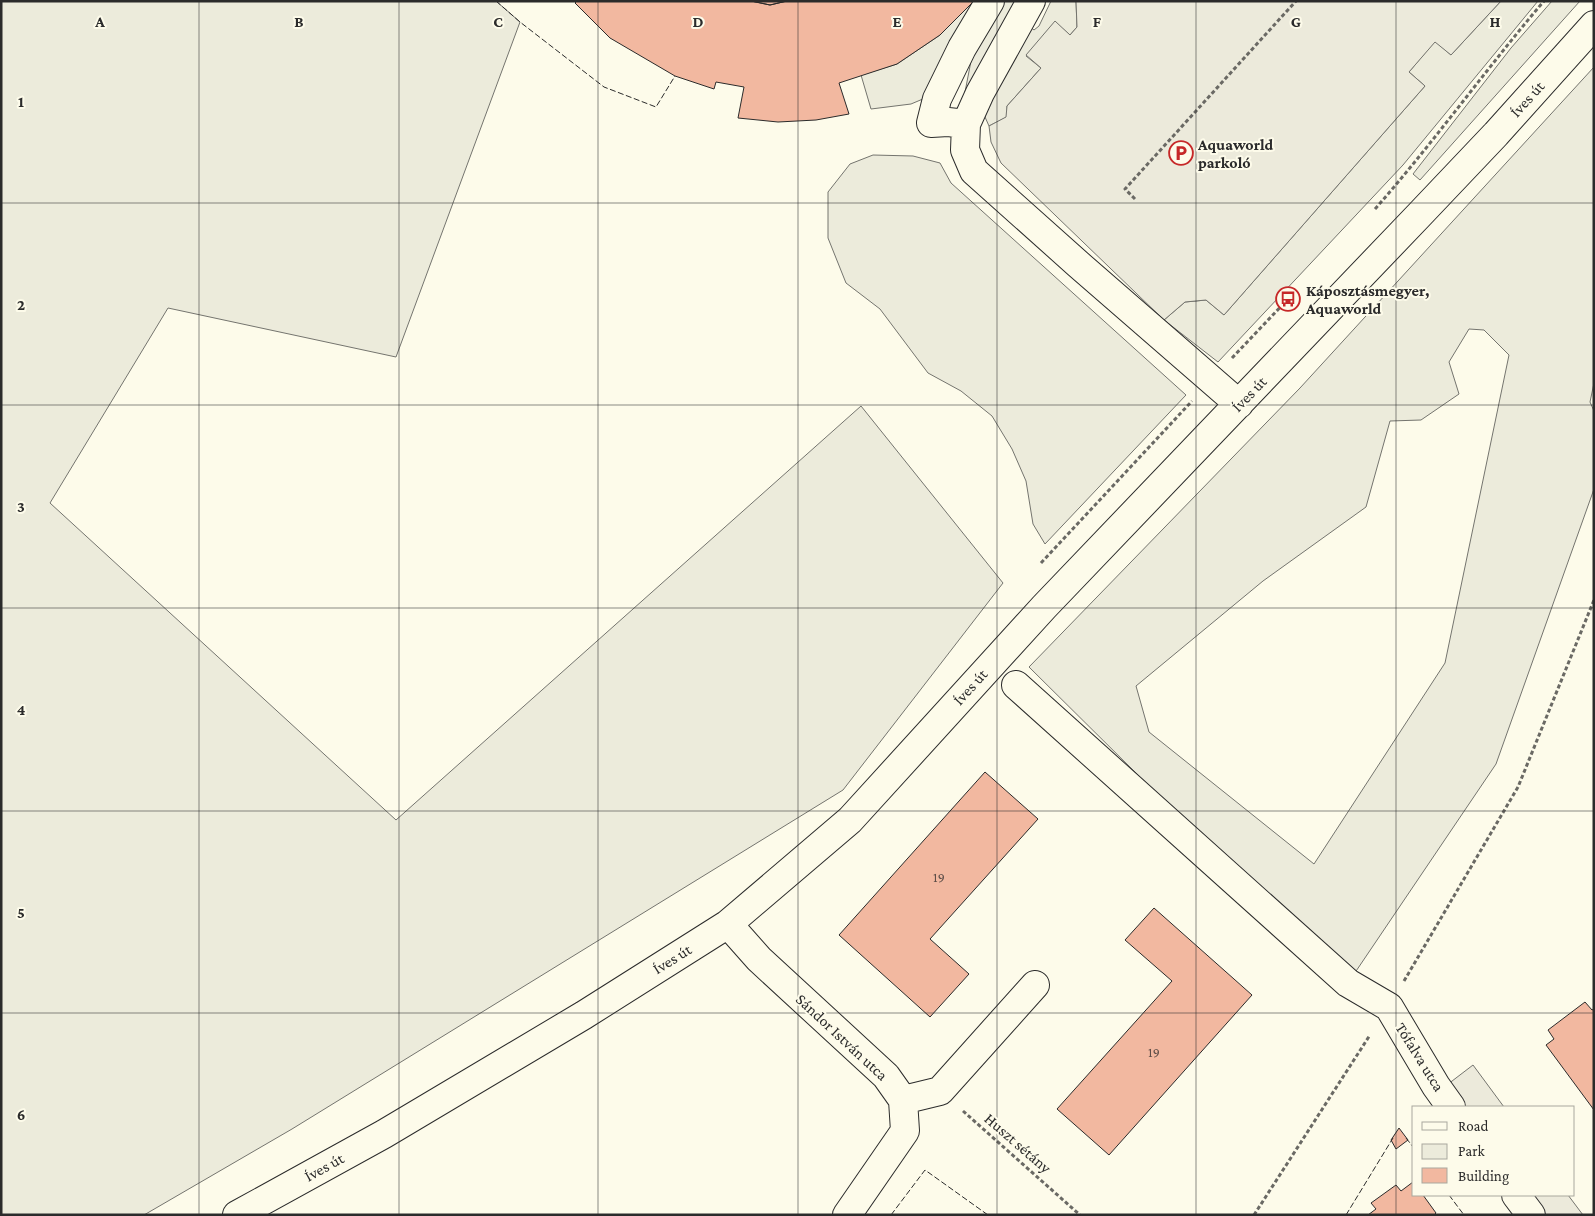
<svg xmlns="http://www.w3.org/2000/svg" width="1595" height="1216" font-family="'Crimson Pro',serif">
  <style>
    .green { fill: #ecebdb; stroke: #74746e; fill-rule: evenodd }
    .parking { fill: #eceadb; stroke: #74746e }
    .building { fill: #f2b8a0; stroke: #2b2b2b }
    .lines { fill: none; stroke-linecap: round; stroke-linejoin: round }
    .minor-casing { stroke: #2b2b2b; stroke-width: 30 }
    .path { stroke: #6a6964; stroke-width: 3; stroke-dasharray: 4 2.5; stroke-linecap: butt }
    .minor { stroke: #fdfbea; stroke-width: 28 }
    .fence { stroke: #2b2b2b; stroke-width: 1; stroke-dasharray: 6 2.5; stroke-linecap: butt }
    .grid { fill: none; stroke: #2b2b2b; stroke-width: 1; stroke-opacity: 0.55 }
    .labels { text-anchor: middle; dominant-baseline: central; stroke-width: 4; stroke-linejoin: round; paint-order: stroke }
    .number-label { font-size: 14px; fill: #5d4e48 }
    .street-label { font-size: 16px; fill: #2b2b2b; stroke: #fdfbea }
    .poi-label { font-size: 16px; font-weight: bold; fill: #2b2b2b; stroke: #fdfbea; text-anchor: start }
    .grid-label { font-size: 16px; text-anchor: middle; font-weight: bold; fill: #2b2b2b; stroke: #fdfbea; stroke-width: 4; stroke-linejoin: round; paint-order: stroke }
  </style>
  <rect width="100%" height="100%" fill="#fdfbea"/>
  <path class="green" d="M1,1H496L520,22L396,357L168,308L50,503L396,820L861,406L1003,583L843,790L292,1129L144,1215H1Z
    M974,1L930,96L911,104L871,109L861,75L897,64L940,35Z
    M1003,1H1018L965,92L971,61L985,30Z
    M1051,1H1076L1077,27L1070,35L1055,22L1026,56L1041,68L1007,106V117L989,126L985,117L988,105L1028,25L1034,30L1039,26Z
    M1501,1H1538L1403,165L1218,362L1164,320L1185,302L1206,300L1224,315L1425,86L1409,72L1435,41L1451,55Z
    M1552,1H1580L1420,180L1413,174L1511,48Z
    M1594,67V383L1590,402L1594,411V489L1496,764L1348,983L1029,667L1300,388ZM1469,329L1484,330L1509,355L1445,663L1314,864L1149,732L1136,686L1263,581L1366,507L1390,421L1421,420L1459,394L1449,362Z
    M873,155L913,156L940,163L951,183L1186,395L1045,544L1033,524L1026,481L1012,449L992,416L961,391L928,373L880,309L846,283L828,238V192L850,164Z"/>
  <path class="parking" d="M1076,1H1501L1451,55L1435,42L1409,72L1425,86L1224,315L1206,300L1185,302L1164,320L1001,163L991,142L989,126L1006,117L1007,106L1041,68L1026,55L1055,21L1070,35L1077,27Z
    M1473,1065L1504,1107H1451L1439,1091Z
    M1516,1195H1568L1583,1215H1531Z"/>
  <path class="building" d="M577,1H751L770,5L787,1H974L940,35L897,64L839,83L849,114L816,120L778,122L738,118L744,87L716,82L714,89L675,76L610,38L575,3Z
    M751,1H787L770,5Z
    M985,772L1038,819L930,939L969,974L930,1017L839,935Z
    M1154,908L1252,995L1109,1155L1057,1109L1172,981L1125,940Z
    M1585,1002L1592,1010L1594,1009V1110L1546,1045L1554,1039L1548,1030Z
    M1399,1128L1408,1140L1396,1149L1391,1140Z
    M1413,1182L1414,1195H1423L1436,1213L1434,1215H1368L1376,1209L1371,1203L1396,1185L1401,1191Z"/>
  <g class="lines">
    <g class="minor-casing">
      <path id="minor" d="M990,1L962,48L937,99L931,123L948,122L966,124L965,150L974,171L1078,264L1239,404
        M966,124L980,93L1031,1
        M1016,685L1348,983L1389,1007L1436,1086L1451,1107
        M728,924L759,959L886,1076L903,1100L905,1131L847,1215
        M903,1100L940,1091L1035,985
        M1516,1195L1531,1215
        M237,1215L384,1134L584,1015L728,924L850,820L1044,607L1422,212L1496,134L1594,25"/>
    </g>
    <path class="path" d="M1135,199L1125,189L1296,1
      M1375,209C1434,142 1486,69 1544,1
      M1232,358L1288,299
      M1041,563L1192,401
      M1404,981L1518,787L1594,600
      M963,1111L1080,1215
      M1254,1215L1370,1035"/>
    <use href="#minor" class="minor"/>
    <path class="fence" d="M496,1L520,22L604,87L656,107L675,76
      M1406,1138L1414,1148
      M1449,1195L1464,1215
      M891,1215L925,1170L988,1215
      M1346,1215L1393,1138"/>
  </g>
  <path class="grid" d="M199,1V1215M399,1V1215M598,1V1215M798,1V1215M997,1V1215M1196,1V1215M1396,1V1215M1,203H1594M1,405H1594M1,608H1594M1,811H1594M1,1013H1594"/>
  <defs>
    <g id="parking-ring" transform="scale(1.25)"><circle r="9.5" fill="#fdfbea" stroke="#c62828" stroke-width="1.5"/><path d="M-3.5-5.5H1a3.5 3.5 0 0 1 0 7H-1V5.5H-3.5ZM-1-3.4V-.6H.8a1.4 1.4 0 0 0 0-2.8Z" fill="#c62828"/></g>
    <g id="bus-ring" transform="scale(1.25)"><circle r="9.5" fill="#fdfbea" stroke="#c62828" stroke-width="1.5"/><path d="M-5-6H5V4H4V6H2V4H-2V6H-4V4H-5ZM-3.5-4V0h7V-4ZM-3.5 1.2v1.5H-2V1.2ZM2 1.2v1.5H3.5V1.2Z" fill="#c62828"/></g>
  </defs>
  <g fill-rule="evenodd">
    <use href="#parking-ring" x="1181" y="153"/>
    <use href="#bus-ring" x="1288" y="299"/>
  </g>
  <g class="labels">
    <g class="number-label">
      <text x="939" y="877">19</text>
      <text x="1154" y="1052">19</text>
    </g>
    <g class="street-label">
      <text transform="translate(1527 99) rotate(-48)">Íves út</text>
      <text transform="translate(1249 394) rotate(-46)">Íves út</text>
      <text transform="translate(970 687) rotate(-48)">Íves út</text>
      <text transform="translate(672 959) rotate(-32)">Íves út</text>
      <text transform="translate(842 1037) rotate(43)">Sándor István utca</text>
      <text transform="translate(1420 1057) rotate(58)">Tófalva utca</text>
      <text transform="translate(1018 1143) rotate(41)">Huszt sétány</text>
      <text transform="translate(324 1167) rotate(-29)">Íves út</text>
    </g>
    <g class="poi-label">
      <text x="1198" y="144">Aquaworld<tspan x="1198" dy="18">parkoló</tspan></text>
      <text x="1306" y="290">Káposztásmegyer,<tspan x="1306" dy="18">Aquaworld</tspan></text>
    </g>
  </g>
  <g class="grid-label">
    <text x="100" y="27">A</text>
    <text x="299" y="27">B</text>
    <text x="498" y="27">C</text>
    <text x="698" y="27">D</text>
    <text x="897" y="27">E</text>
    <text x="1097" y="27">F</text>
    <text x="1296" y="27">G</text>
    <text x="1495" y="27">H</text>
    <text x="21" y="107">1</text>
    <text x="21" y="310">2</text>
    <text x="21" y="512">3</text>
    <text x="21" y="715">4</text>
    <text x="21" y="918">5</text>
    <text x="21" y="1120">6</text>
  </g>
  <rect width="1595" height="1216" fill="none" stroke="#2b2b2b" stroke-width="5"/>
  <rect x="1412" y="1106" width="162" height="90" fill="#fdfbea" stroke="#a9a89e"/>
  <rect x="1422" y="1122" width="25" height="8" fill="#fdfbea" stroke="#a9a89e"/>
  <text x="1458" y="1131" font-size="15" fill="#2b2b2b">Road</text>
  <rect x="1422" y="1144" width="25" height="15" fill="#ecebdb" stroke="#a9a89e"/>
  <text x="1458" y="1156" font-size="15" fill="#2b2b2b">Park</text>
  <rect x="1422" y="1168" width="25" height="15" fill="#f2b8a0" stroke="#a9a89e"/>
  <text x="1458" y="1181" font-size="15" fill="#2b2b2b">Building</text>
</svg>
